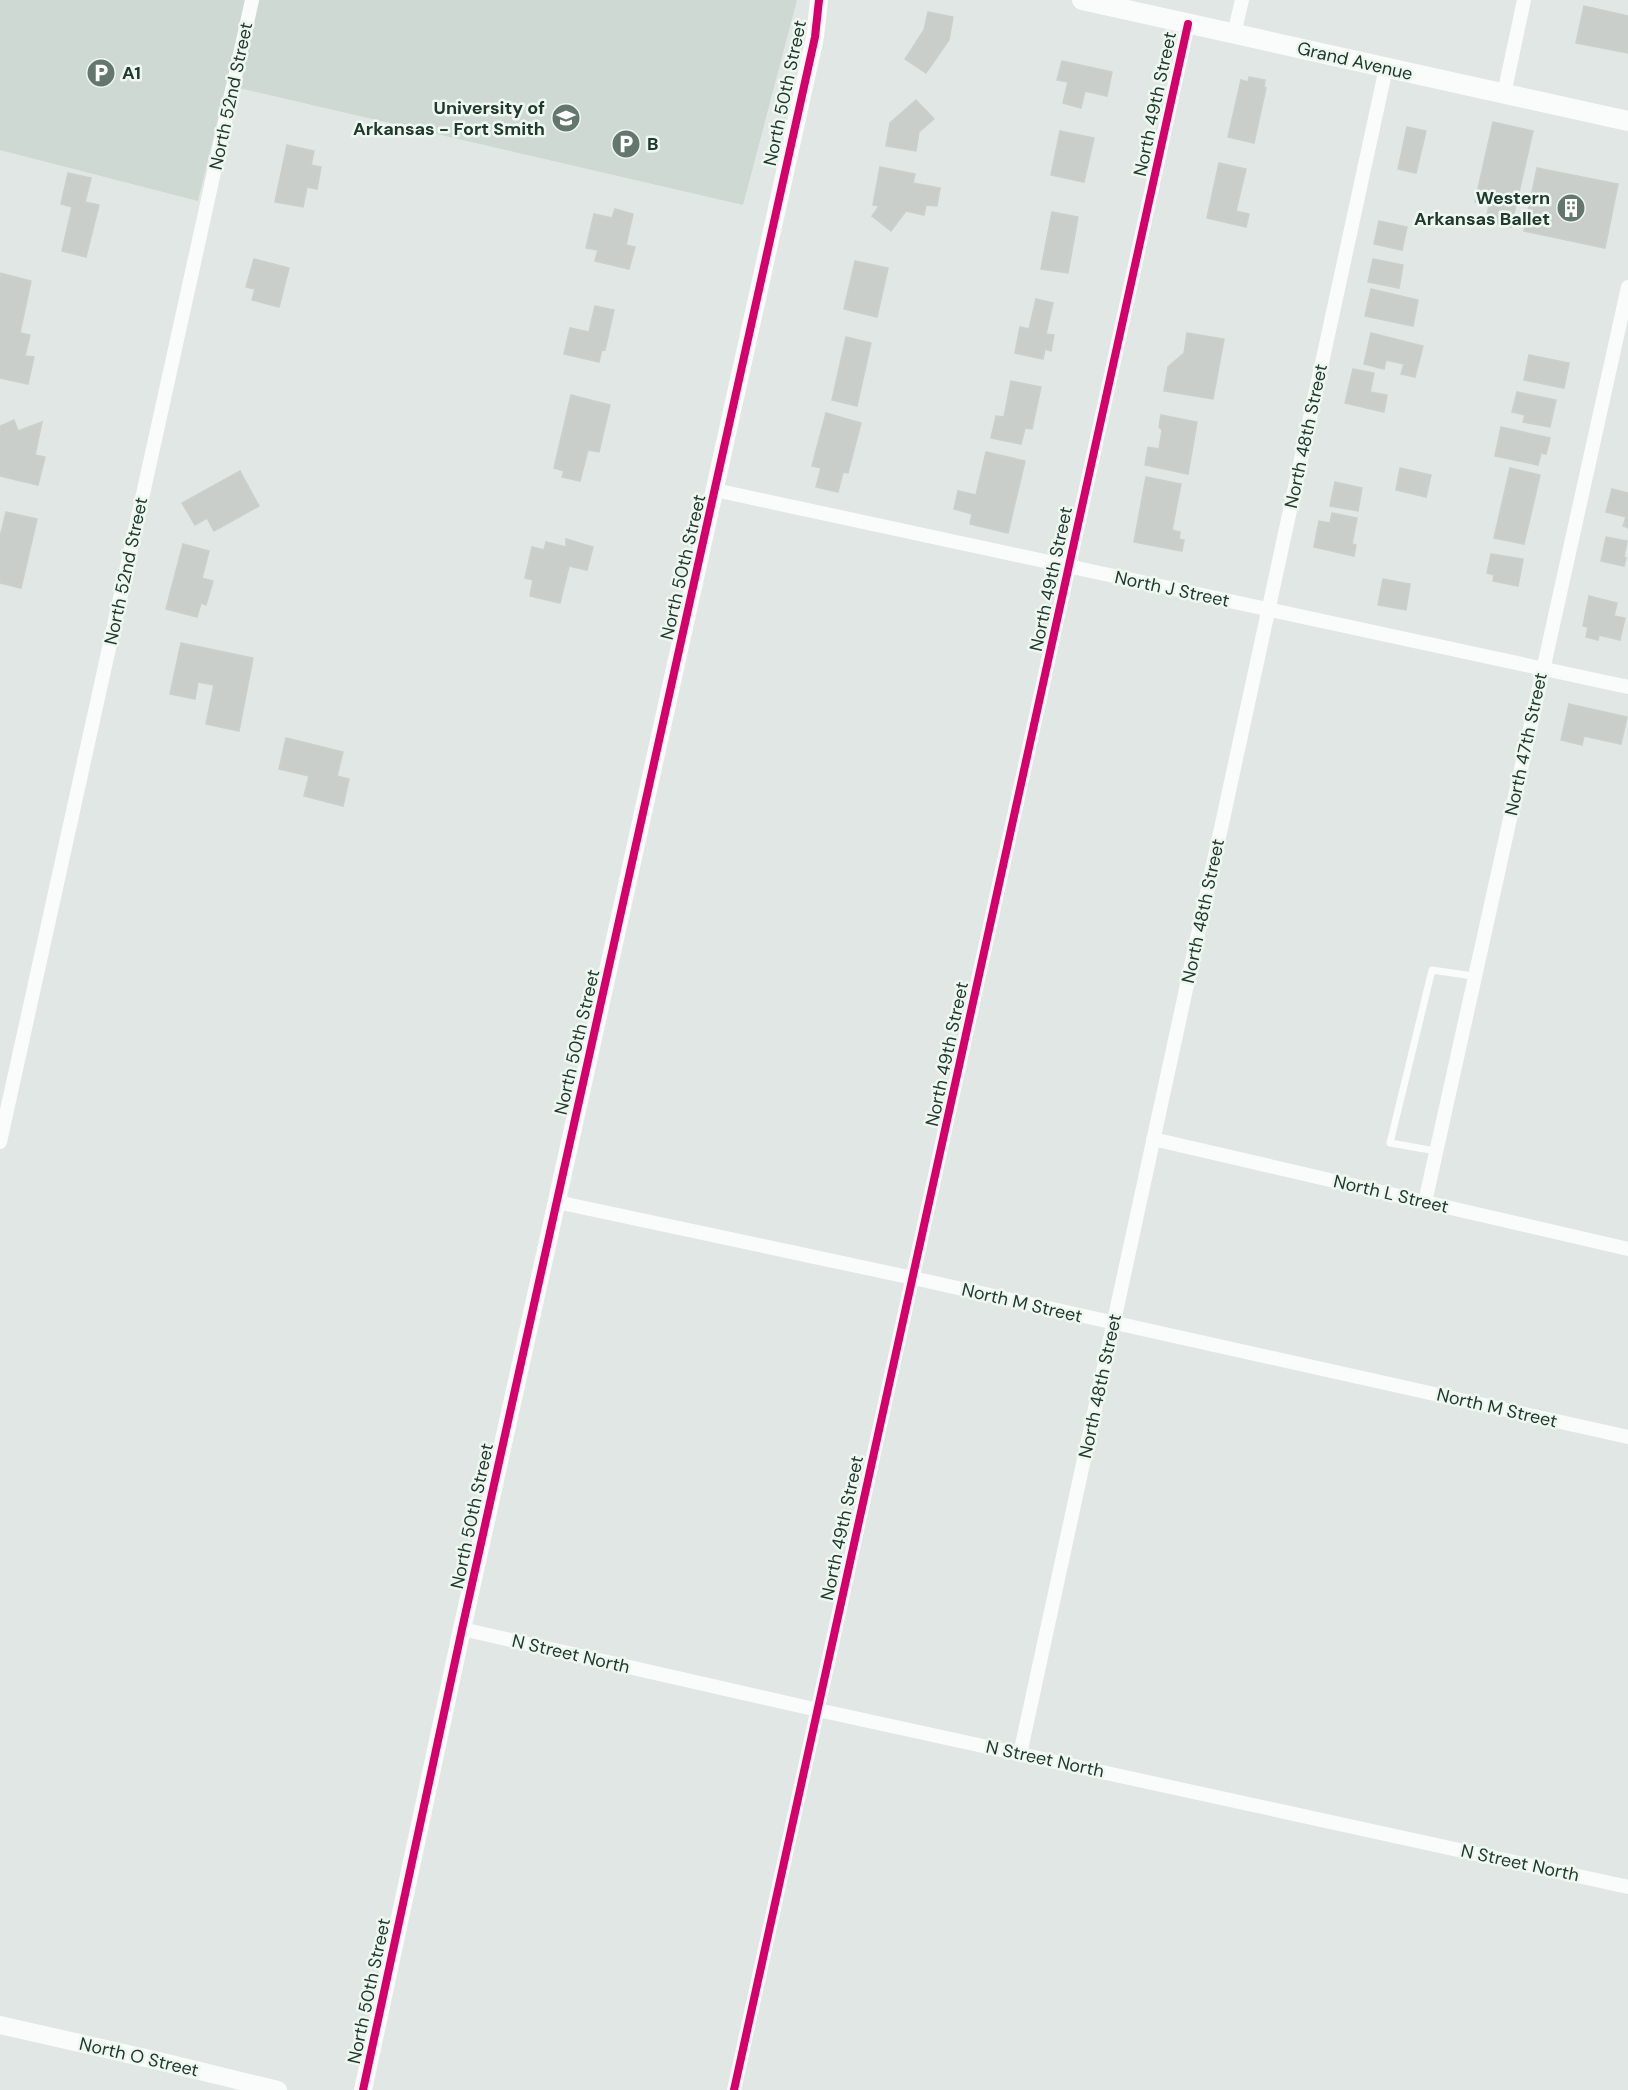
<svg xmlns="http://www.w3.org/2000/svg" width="1628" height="2090" font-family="'DM Sans',sans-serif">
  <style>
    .built { fill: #cfd9d3 }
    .building { fill: #c9cecb; stroke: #cad0cd; stroke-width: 1.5 }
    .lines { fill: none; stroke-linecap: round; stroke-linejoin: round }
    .service { stroke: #fafbfb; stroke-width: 7 }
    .minor { stroke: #fafbfb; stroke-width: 14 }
    .tertiary { stroke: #fafbfb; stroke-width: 18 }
    .secondary { stroke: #fafbfb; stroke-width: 20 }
    .cycleway-casing { stroke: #eff7f1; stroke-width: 11 }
    .cycleway { stroke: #d6006c; stroke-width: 8 }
    .labels { text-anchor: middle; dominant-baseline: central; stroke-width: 5; stroke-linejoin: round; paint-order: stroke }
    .street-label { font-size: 18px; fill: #203a2e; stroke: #eff7f1 }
    .poi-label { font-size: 18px; font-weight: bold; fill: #203a2e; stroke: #eff7f1; text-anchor: start }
  </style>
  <rect width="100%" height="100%" fill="#e1e7e4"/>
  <path class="built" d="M0,0H797L743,205L226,85L198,201L0,150Z"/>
  <path class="building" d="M1584,6L1628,16V53L1576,43Z
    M928,12L953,17L949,40L926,73L905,59L924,30Z
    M1062,61L1112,72L1107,96L1085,91L1081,108L1063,103L1068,82L1057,80Z
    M1249,77L1265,80L1264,87L1266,88L1254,143L1228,137L1241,80L1248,82Z
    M916,100L934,119L919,132L916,151L886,146L890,123Z
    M1493,122L1533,131L1511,227L1486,221L1489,205L1475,202Z
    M1407,127L1426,131L1416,173L1398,169Z
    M1060,131L1094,138L1084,182L1051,175Z
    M287,145L314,151L311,165L321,167L317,189L307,187L303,207L275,202Z
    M1219,163L1246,169L1236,211L1249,214L1246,227L1207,218Z
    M880,167L915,174L913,183L940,188L937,206L926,205L924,215L906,211L891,231L872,216L879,206L873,205Z
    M1537,168L1618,184L1605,248L1524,231Z
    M68,173L91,178L85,202L99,205L86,257L62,251L72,207L61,204Z
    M615,209L633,214L626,245L635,247L629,269L595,261L598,250L586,248L594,214L612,218Z
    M1052,212L1078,217L1068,273L1041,269Z
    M1379,221L1407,227L1402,250L1374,244Z
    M254,259L289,268L279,307L252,300L255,289L246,287Z
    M1373,259L1403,265L1399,288L1368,282Z
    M855,261L888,268L877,317L844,309Z
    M0,273L31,281L20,333L30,335L25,356L34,357L28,384L0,378Z
    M1371,289L1418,300L1413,326L1365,316Z
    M1036,299L1053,303L1046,334L1054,335L1051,351L1045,349L1043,359L1015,353L1020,327L1029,329Z
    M595,306L614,310L605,350L602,349L599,362L564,354L570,328L589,332Z
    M1187,333L1224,339L1213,399L1164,391L1168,367L1184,353Z
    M1371,333L1423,346L1415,377L1401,374L1404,364L1386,360L1384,369L1364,364Z
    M846,337L871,343L857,406L832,400Z
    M1529,355L1569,363L1564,388L1524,380Z
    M1353,369L1374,373L1370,392L1387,395L1384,412L1345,403Z
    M1011,381L1041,387L1032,429L1025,428L1021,444L991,438L996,416L1004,417Z
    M1517,392L1556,400L1550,427L1523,422L1525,415L1512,412Z
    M571,395L610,405L599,452L588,450L580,481L562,477L564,471L554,468Z
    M826,413L861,423L848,473L843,472L838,492L816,487L821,468L812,466Z
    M1161,415L1197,422L1188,474L1145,465L1148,447L1159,449L1162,430L1159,427Z
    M14,420L18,431L42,422L35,455L45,457L38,485L0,476V426Z
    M1501,427L1550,438L1546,454L1541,453L1538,465L1495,456Z
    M986,452L1025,461L1008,533L970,524L972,514L954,509L958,491L976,495Z
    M1400,468L1431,475L1426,497L1396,490Z
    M1510,468L1540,475L1524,544L1494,538Z
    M240,471L259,506L214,531L207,518L195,525L182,503Z
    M1146,477L1181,484L1172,530L1180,532L1179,539L1184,540L1182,551L1134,542Z
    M1335,482L1362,488L1358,511L1330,506Z
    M1612,489L1628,493V528L1623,526L1626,517L1606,512Z
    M6,512L37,519L21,588L0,583V537Z
    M1332,513L1357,518L1352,544L1356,545L1354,556L1314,547L1319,521L1330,523Z
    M1606,537L1627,541L1624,557L1626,558L1624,566L1601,561Z
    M566,539L593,547L587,570L569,566L560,603L530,596L533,580L525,578L532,547L544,550L546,542L566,547Z
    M183,544L209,551L202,578L213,581L206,605L201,603L197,617L166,609Z
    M1491,554L1523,559L1518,586L1493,581L1494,575L1487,573Z
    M1383,579L1410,584L1406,610L1378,605Z
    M1589,596L1617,603L1614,616L1625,618L1620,640L1599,635L1598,640L1586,637L1588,627L1583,626Z
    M181,643L253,658L239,731L206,724L214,685L198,682L195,699L170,694Z
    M1569,704L1627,717L1621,744L1584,736L1582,745L1561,740Z
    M286,738L343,752L337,776L349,779L343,806L304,796L309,776L279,769Z"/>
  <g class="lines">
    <path class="service" d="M1436,1151L1390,1143L1432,970L1473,976"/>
    <path class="minor" d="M1234,34L1242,0
      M1504,94L1524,0
      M715,490L1628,687
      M1153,1139L1628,1249
      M0,1142L252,0
      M557,1202L913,1278L1628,1437
      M1425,1202C1491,897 1559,592 1628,287
      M462,1629L818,1710L1628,1887
      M1020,1754L1386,68
      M734,2090L1188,24"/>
    <path class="tertiary" d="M0,2025L163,2062L278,2090
      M363,2090L462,1629L815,37L819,0"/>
    <path class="secondary" d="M1082,0L1628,121"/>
    <g class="cycleway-casing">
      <path id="cycleway" d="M363,2090L462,1629L815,37L819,0
        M734,2090L1188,24"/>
    </g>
    <use href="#cycleway" class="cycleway"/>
  </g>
  <defs>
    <g id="parking-disc" transform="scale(1.5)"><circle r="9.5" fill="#64776e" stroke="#eff7f1"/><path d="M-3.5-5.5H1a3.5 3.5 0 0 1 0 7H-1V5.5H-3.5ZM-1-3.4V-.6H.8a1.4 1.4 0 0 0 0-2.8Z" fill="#fff"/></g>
    <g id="university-disc" transform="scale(1.5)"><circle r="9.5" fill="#64776e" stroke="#eff7f1"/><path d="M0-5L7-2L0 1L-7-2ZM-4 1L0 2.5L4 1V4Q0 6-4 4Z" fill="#fff"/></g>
    <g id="building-disc" transform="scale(1.5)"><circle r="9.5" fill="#64776e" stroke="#eff7f1"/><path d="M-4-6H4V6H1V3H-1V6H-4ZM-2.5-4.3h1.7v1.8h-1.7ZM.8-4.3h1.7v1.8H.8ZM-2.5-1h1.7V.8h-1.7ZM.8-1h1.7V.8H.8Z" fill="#fff"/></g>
  </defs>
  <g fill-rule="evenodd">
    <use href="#parking-disc" x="101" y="73"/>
    <use href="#university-disc" x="566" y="118"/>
    <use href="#parking-disc" x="626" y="144"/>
    <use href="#building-disc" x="1571" y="208"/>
  </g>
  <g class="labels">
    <g class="street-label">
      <text transform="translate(1355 61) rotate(13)">Grand Avenue</text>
      <text transform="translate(785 93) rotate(-78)">North 50th Street</text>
      <text transform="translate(231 96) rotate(-78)">North 52nd Street</text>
      <text transform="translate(1155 104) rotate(-78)">North 49th Street</text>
      <text transform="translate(1306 436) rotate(-78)">North 48th Street</text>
      <text transform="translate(683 567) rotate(-77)">North 50th Street</text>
      <text transform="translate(126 571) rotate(-78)">North 52nd Street</text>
      <text transform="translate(1051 579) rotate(-78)">North 49th Street</text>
      <text transform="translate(1172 589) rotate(12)">North J Street</text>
      <text transform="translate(1526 744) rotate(-78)">North 47th Street</text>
      <text transform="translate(1203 911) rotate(-78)">North 48th Street</text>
      <text transform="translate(577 1042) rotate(-77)">North 50th Street</text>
      <text transform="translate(947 1054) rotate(-78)">North 49th Street</text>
      <text transform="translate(1391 1194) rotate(13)">North L Street</text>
      <text transform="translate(1022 1303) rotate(13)">North M Street</text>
      <text transform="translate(1100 1386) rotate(-78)">North 48th Street</text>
      <text transform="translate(1497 1408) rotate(13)">North M Street</text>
      <text transform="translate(472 1516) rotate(-78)">North 50th Street</text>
      <text transform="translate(842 1528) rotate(-78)">North 49th Street</text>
      <text transform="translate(571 1654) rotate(13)">N Street North</text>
      <text transform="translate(1045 1759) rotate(12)">N Street North</text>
      <text transform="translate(1520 1863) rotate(12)">N Street North</text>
      <text transform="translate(369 1991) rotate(-78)">North 50th Street</text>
      <text transform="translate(139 2057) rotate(13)">North O Street</text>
    </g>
    <g class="poi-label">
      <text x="122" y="73">A1</text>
      <text x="545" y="108" text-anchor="end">University of<tspan x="545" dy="21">Arkansas - Fort Smith</tspan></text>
      <text x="647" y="144">B</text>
      <text x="1550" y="198" text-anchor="end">Western<tspan x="1550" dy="21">Arkansas Ballet</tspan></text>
    </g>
  </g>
</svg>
